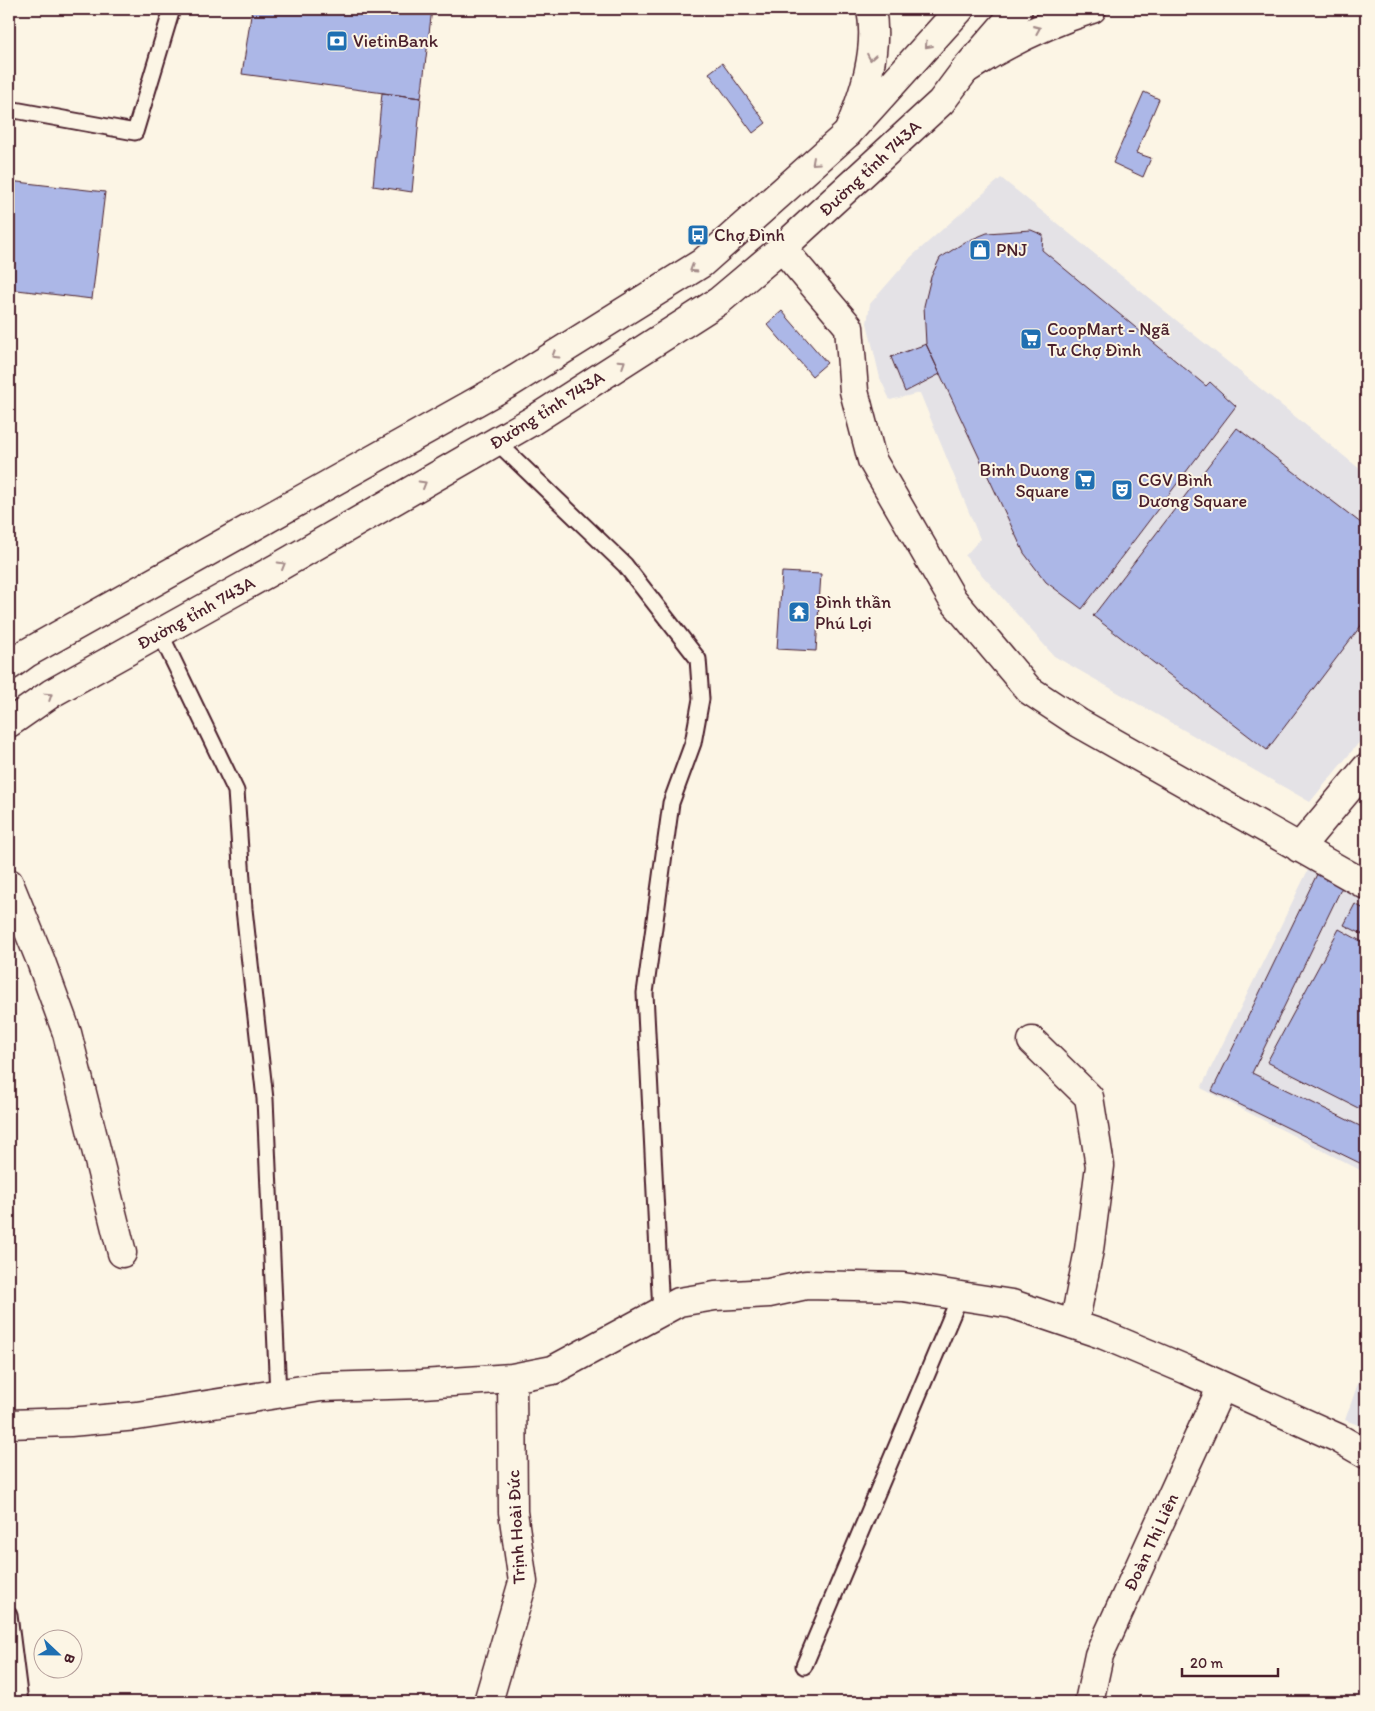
<svg xmlns="http://www.w3.org/2000/svg" width="1375" height="1711" font-family="Itim,sans-serif">
  <style>
    .built { fill: #e4e2e6 }
    .building { fill: #acb7e7; stroke: #4a1f2b }
    .lines { fill: none; stroke-linecap: round; stroke-linejoin: round }
    .lane-casing { stroke: #4a1f2b; stroke-width: 19 }
    .street-casing { stroke: #4a1f2b; stroke-width: 31 }
    .secondary-casing { stroke: #4a1f2b; stroke-width: 31 }
    .highway-casing { stroke: #4a1f2b; stroke-width: 31 }
    .lane { stroke: #fcf5e5; stroke-width: 15 }
    .street { stroke: #fcf5e5; stroke-width: 28 }
    .secondary { stroke: #fcf5e5; stroke-width: 28 }
    .highway { stroke: #fcf5e5; stroke-width: 28 }
    .oneway { stroke: #a38a88 }
    .labels { text-anchor: middle; dominant-baseline: central; stroke-width: 4; stroke-linejoin: round; paint-order: stroke }
    .poi-label { font-size: 18px; fill: #4a1f2b; stroke: #fcf5e5; text-anchor: start }
    .street-label { font-size: 18px; fill: #4a1f2b; stroke: #fcf5e5 }
  </style>
  <rect width="100%" height="100%" fill="#fcf5e5"/>
  <filter id="ink" filterUnits="userSpaceOnUse"><feTurbulence type="fractalNoise" baseFrequency=".02" numOctaves="2"/><feDisplacementMap in="SourceGraphic" scale="10" xChannelSelector="R" yChannelSelector="G"/><feConvolveMatrix kernelMatrix="1 2 1 2 8 2 1 2 1" color-interpolation-filters="sRGB"/></filter>
  <g filter="url(#ink)">
    <path class="built" d="M1001,178L1366,474V734L1310,802L1054,656L965,556L980,539L920,393L890,400L880,378L867,323L870,304L911,257Z
      M1310,866L1366,895V1173L1201,1088Z
      M1366,1361V1428L1345,1420Z"/>
    <path class="building" d="M252,9H432L421,98L242,74Z
      M722,63L766,123L753,133L709,73Z
      M1144,92L1159,99L1136,153L1151,158L1143,177L1113,163Z
      M382,93L421,98L412,192L373,186Z
      M9,181L105,192L92,299L9,289Z
      M1031,230L1043,235L1042,250L1206,386L1210,382L1236,406L1082,609L1046,582L1024,553L926,344L924,306L931,277L940,258L965,242L987,233Z
      M782,311L827,363L812,376L767,324Z
      M926,344L940,374L905,392L891,357Z
      M1237,428L1366,527V619L1267,750L1093,616Z
      M782,572L821,574L816,651L777,649Z
      M1319,870L1344,883L1252,1073L1366,1129V1166L1212,1091Z
      M1355,904L1366,910V936L1344,925Z
      M1339,929L1366,944V1112L1267,1062Z"/>
    <g class="lines">
      <g class="lane-casing">
        <path id="lane" d="M9,109L135,132L172,9
          M497,442L625,565L698,659L701,699L693,743L671,803L645,993L661,1312
          M160,633L236,791L244,909L265,1099L278,1395
          M9,1615L20,1702
          M804,1666L960,1296"/>
      </g>
      <g class="street-casing">
        <path id="street" d="M782,248L849,327L854,391L872,460L953,600L1029,690L1079,723L1366,885
          M1299,848L1366,768
          M9,883L40,959L67,1033L122,1253
          M1032,1041L1089,1097L1100,1166L1089,1250L1074,1325
          M9,1424L70,1422L137,1416L321,1387L422,1384L512,1378L553,1370L679,1302L715,1296L769,1293L806,1285L903,1287L1012,1304L1104,1335L1187,1370L1338,1438L1366,1454
          M488,1702L523,1582L513,1512L512,1378
          M1089,1702L1099,1655L1222,1386"/>
      </g>
      <g class="secondary-casing">
        <path id="secondary" d="M9,666L27,653L508,384L702,263L848,133L960,9
          M9,723L52,693L282,565L532,421L719,301L782,248L941,102L965,70L1018,9"/>
      </g>
      <g class="highway-casing">
        <path id="highway" d="M965,70C1006,43 1045,24 1092,9
          M848,133C864,94 879,51 871,9"/>
      </g>
      <use href="#lane" class="lane"/>
      <use href="#street" class="street"/>
      <use href="#secondary" class="secondary"/>
      <use href="#highway" class="highway"/>
    </g>
    <defs><path id="oneway-chevron" d="M-2-3.5L2.5 0L-2 3.5" fill="none" stroke-width="1.6" stroke-linecap="round" stroke-linejoin="round" transform="scale(1.25)"/></defs>
    <g class="oneway">
      <use href="#oneway-chevron" transform="translate(1037 29) rotate(-23)"/>
      <use href="#oneway-chevron" transform="translate(928 45) rotate(132)"/>
      <use href="#oneway-chevron" transform="translate(871 57) rotate(100)"/>
      <use href="#oneway-chevron" transform="translate(815 162) rotate(138)"/>
      <use href="#oneway-chevron" transform="translate(693 269) rotate(148)"/>
      <use href="#oneway-chevron" transform="translate(555 355) rotate(148)"/>
      <use href="#oneway-chevron" transform="translate(622 363) rotate(-33)"/>
      <use href="#oneway-chevron" transform="translate(423 484) rotate(-30)"/>
      <use href="#oneway-chevron" transform="translate(282 565) rotate(-30)"/>
      <use href="#oneway-chevron" transform="translate(49 696) rotate(-33)"/>
    </g>
  </g>
  <defs>
    <g id="bank-square" transform="scale(1.125)"><rect x="-9" y="-9" width="18" height="18" rx="4" fill="#1f6fb2" stroke="#fcf5e5"/><path d="M-6-4H6V4H-6ZM0-2.3a2.3 2.3 0 1 0 0 4.6a2.3 2.3 0 1 0 0-4.6Z" fill="#fff"/></g>
    <g id="bus-square" transform="scale(1.125)"><rect x="-9" y="-9" width="18" height="18" rx="4" fill="#1f6fb2" stroke="#fcf5e5"/><path d="M-5-6H5V4H4V6H2V4H-2V6H-4V4H-5ZM-3.5-4V0h7V-4ZM-3.5 1.2v1.5H-2V1.2ZM2 1.2v1.5H3.5V1.2Z" fill="#fff"/></g>
    <g id="shop-square" transform="scale(1.125)"><rect x="-9" y="-9" width="18" height="18" rx="4" fill="#1f6fb2" stroke="#fcf5e5"/><path d="M-5-2.5h2.3a2.7 3.5 0 0 1 5.4 0H5L5.5 6h-11ZM-1.5-2.5h3a1.5 2.3 0 0 0-3 0Z" fill="#fff"/></g>
    <g id="supermarket-square" transform="scale(1.125)"><rect x="-9" y="-9" width="18" height="18" rx="4" fill="#1f6fb2" stroke="#fcf5e5"/><path d="M-6-5.5h2.5l.6 2H6L4.5 2H-2.5L-4.4-4H-6ZM-1.5 3.2a1.3 1.3 0 1 0 .1 0ZM3 3.2a1.3 1.3 0 1 0 .1 0Z" fill="#fff"/></g>
    <g id="theatre-square" transform="scale(1.125)"><rect x="-9" y="-9" width="18" height="18" rx="4" fill="#1f6fb2" stroke="#fcf5e5"/><path d="M-5-5.5Q0-4 5-5.5V0Q5 5 0 6Q-5 5-5 0ZM-3.3-2.5H-1v1.5H-3.3ZM1-2.5H3.3v1.5H1ZM-2.8 1Q0 5.5 2.8 1Z" fill="#fff"/></g>
    <g id="temple-square" transform="scale(1.125)"><rect x="-9" y="-9" width="18" height="18" rx="4" fill="#1f6fb2" stroke="#fcf5e5"/><path d="M0-6L5-2H3V0L6.5 2.5H4V6H1.5V3h-3V6H-4V2.5H-6.5L-3 0V-2H-5Z" fill="#fff"/></g>
  </defs>
  <g fill-rule="evenodd">
    <use href="#bank-square" x="337" y="41"/>
    <use href="#bus-square" x="698" y="235"/>
    <use href="#shop-square" x="980" y="250"/>
    <use href="#supermarket-square" x="1031" y="339"/>
    <use href="#supermarket-square" x="1085" y="480"/>
    <use href="#theatre-square" x="1122" y="490"/>
    <use href="#temple-square" x="799" y="612"/>
  </g>
  <g class="labels">
    <g class="poi-label">
      <text x="353" y="41">VietinBank</text>
      <text x="714" y="235">Chợ Đình</text>
      <text x="996" y="250">PNJ</text>
      <text x="1047" y="329">CoopMart - Ngã<tspan x="1047" dy="21">Tư Chợ Đình</tspan></text>
      <text x="1069" y="470" text-anchor="end">Binh Duong<tspan x="1069" dy="21">Square</tspan></text>
      <text x="1138" y="480">CGV Bình<tspan x="1138" dy="21">Dương Square</tspan></text>
      <text x="815" y="602">Đình thần<tspan x="815" dy="21">Phú Lợi</tspan></text>
    </g>
    <g class="street-label">
      <text transform="translate(870 168) rotate(-43)">Đường tỉnh 743A</text>
      <text transform="translate(547 410) rotate(-32)">Đường tỉnh 743A</text>
      <text transform="translate(196 613) rotate(-29)">Đường tỉnh 743A</text>
      <text transform="translate(516 1527) rotate(-93)">Trịnh Hoài Đức</text>
      <text transform="translate(1151 1542) rotate(-65)">Đoàn Thị Liên</text>
    </g>
  </g>
  <rect width="1375" height="1711" fill="none" stroke="#fcf5e5" stroke-width="30"/>
  <rect x="15" y="15" width="1345" height="1681" fill="none" stroke="#4a1f2b" stroke-width="2" filter="url(#ink)"/>
  <g transform="translate(58 1654) rotate(112)"><circle r="24" fill="#fcf5e5" stroke="#b59f9b"/>
  <path d="M0-4L9 19L0 12L-9 19Z" fill="#1f6fb2"/>
  <text y="-8" font-size="14" font-weight="bold" text-anchor="middle" fill="#4a1f2b">B</text>
  </g>
  <path d="M1182 1668v8h96v-8" fill="none" stroke="#4a1f2b" stroke-width="2.5"/>
  <text x="1190" y="1668" font-size="15" fill="#4a1f2b" stroke="#fcf5e5" stroke-width="4" paint-order="stroke">20 m</text>
</svg>
